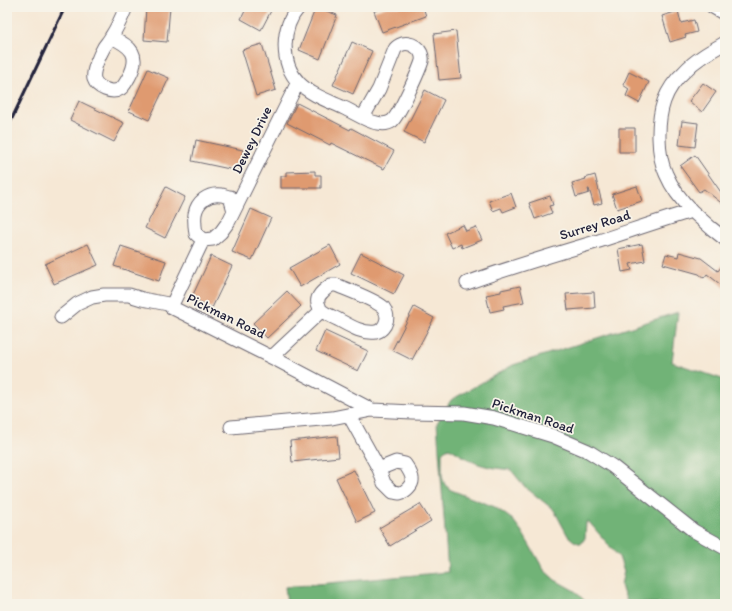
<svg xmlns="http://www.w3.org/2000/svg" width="732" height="611" font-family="Itim,sans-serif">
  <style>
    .forest { fill: #71b377; stroke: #4a6a59 }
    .building { fill: #df9a6f }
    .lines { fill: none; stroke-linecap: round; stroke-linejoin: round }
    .street-casing { stroke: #6c6771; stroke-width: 15 }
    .street { stroke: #fff; stroke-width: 13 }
    .rail { stroke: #22223b; stroke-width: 3 }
    .labels { text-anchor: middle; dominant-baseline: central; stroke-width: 3.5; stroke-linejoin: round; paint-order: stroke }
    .street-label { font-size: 14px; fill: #22223b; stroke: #f7f3e8 }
  </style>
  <rect width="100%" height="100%" fill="#f7f3e8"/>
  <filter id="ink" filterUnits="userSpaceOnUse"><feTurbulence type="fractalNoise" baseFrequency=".025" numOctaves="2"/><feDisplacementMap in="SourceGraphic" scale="8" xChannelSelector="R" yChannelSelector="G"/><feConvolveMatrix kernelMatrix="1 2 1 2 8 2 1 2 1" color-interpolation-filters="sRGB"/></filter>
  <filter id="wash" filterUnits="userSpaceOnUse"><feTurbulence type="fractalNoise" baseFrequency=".012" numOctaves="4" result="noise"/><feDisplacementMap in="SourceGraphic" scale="16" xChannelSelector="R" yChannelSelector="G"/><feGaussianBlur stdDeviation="0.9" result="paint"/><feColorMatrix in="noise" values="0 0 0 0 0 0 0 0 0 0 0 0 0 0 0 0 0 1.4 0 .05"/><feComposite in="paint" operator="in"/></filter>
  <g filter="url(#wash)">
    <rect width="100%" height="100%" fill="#f6e8d5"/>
    <path class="forest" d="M678,312L672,362L725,380V604L632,603L626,599L623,592L621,585L624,571L619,557L589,522H586L585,538L581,544L574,541L568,536L554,510L525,487L511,470C496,468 481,467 468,459C461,456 456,451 449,448L445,450L442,453V477L445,485L451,490L495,507L513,520L522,532L544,570L555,580L575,591L588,604H282L287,603L285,587L448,572L437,423L451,400L513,365Z"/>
    <g id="blocks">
      <path class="building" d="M146,7H170L167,42L144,40Z
        M247,7H273L261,30L241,19Z
        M316,7L337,15L320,59L299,50Z
        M387,7H423L426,16L382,32L374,11Z
        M678,11L681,23L694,20L697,32L685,35L686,37L670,42L662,16Z
        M456,31L461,78L439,80L434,34Z
        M352,42L372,51L353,94L333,85Z
        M262,44L276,90L256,96L242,50Z
        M148,69L169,78L149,120L129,111Z
        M629,72L649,82L639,103L626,96L629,89L623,85Z
        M703,83L716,92L702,112L689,101Z
        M425,90L444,100L424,142L404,132Z
        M79,101L124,123L114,142L70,120Z
        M297,103L350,130L351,128L394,151L384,169L331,143L330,145L287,123Z
        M682,121L698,123L695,147L679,145Z
        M619,128H635V152H619Z
        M196,140L243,150L239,171L192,161Z
        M695,155L725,198V206L704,189L699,192L680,166Z
        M315,171V175H321V188H281V176H286V172Z
        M595,175L602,203L594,205L589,189H588L589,193L576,197L572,183L586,179L585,178Z
        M637,186L642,201L617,209L612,194Z
        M166,187L185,197L165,238L145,228Z
        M511,193L516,207L503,212L501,208L493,211L489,201Z
        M550,196L553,205L549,206L552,213L535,219L529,203Z
        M251,209L271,218L252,260L232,252Z
        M463,225L466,231L476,227L482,240L462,248L461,244L452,248L445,233Z
        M88,244L98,265L54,284L45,264Z
        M642,244L645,261L630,264L632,270L622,272L618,249Z
        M330,245L340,264L300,287L289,268Z
        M121,246L166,261L159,281L114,266Z
        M679,252L701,258L718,271L725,262V288L707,274L704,278L699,274L663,264L666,254L678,257Z
        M361,253L404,275L394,294L351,273Z
        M211,256L232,266L212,308L191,299Z
        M520,286L524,302L503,306L504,309L490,312L486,295L501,292V290Z
        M287,291L301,306L267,338L253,323Z
        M594,292L595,308L568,310L566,294Z
        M414,307L434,318L412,360L392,350Z
        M325,331L368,351L358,371L316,351Z
        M337,436L339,457L292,462L290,441Z
        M354,470L375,513L357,522L336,478Z
        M420,504L431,521L390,546L379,528Z"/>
    </g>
  </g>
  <g filter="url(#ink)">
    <use href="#blocks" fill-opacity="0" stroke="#6c6771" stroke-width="1"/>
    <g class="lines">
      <g class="street-casing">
        <path id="street" d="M299,7C281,27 280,63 299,83C311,95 329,101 344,108C353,112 368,122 377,123C382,124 388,124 392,121C399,115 419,71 422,61C424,49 410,40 400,45C398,46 396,47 395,49L379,89L363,117
          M713,7L725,14
          M111,37C131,46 141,55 129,77C127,80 124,87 120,89C112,94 97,88 94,79C92,71 100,54 104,47C106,44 109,41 111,37C117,28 122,17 126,7
          M692,211C681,200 672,188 666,174C657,155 657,121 664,101C668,90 676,79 685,71C696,59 711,51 725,43
          M203,240L196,234C195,227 194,221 195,214C197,202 208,193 221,195C224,195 227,197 230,197L234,211
          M467,283C511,267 555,254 599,241C630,231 661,220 692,211L711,228L725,239
          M331,285H336C348,290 373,299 383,307C386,311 388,317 386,322C385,326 381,331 376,332C363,334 350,326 339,320C334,317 327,315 322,311C320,310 320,309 319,306C314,297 324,290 331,285Z
          M171,307L203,240L213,239L221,232L229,221L298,82
          M61,317L77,304L92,297L104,295H129L142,299L168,304L171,307L279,361L372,410
          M272,357L321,311
          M349,415L379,469L384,483L393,492C394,492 399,493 400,493C405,492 413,485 412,479C412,474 408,469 405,464L396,462L379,469
          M231,427L332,418L372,410L412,412L464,413L494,418L553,436L588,451L612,466L694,531L725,548"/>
      </g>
      <use href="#street" class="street"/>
      <path class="rail" d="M7,129L65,7"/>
    </g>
  </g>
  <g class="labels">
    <g class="street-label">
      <text transform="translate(252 140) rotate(-64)">Dewey Drive</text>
      <text transform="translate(595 225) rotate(-17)">Surrey Road</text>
      <text transform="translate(226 316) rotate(26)">Pickman Road</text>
      <text transform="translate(533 416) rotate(18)">Pickman Road</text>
    </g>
  </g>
  <rect width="732" height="611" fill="none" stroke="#f7f3e8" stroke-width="24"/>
</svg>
